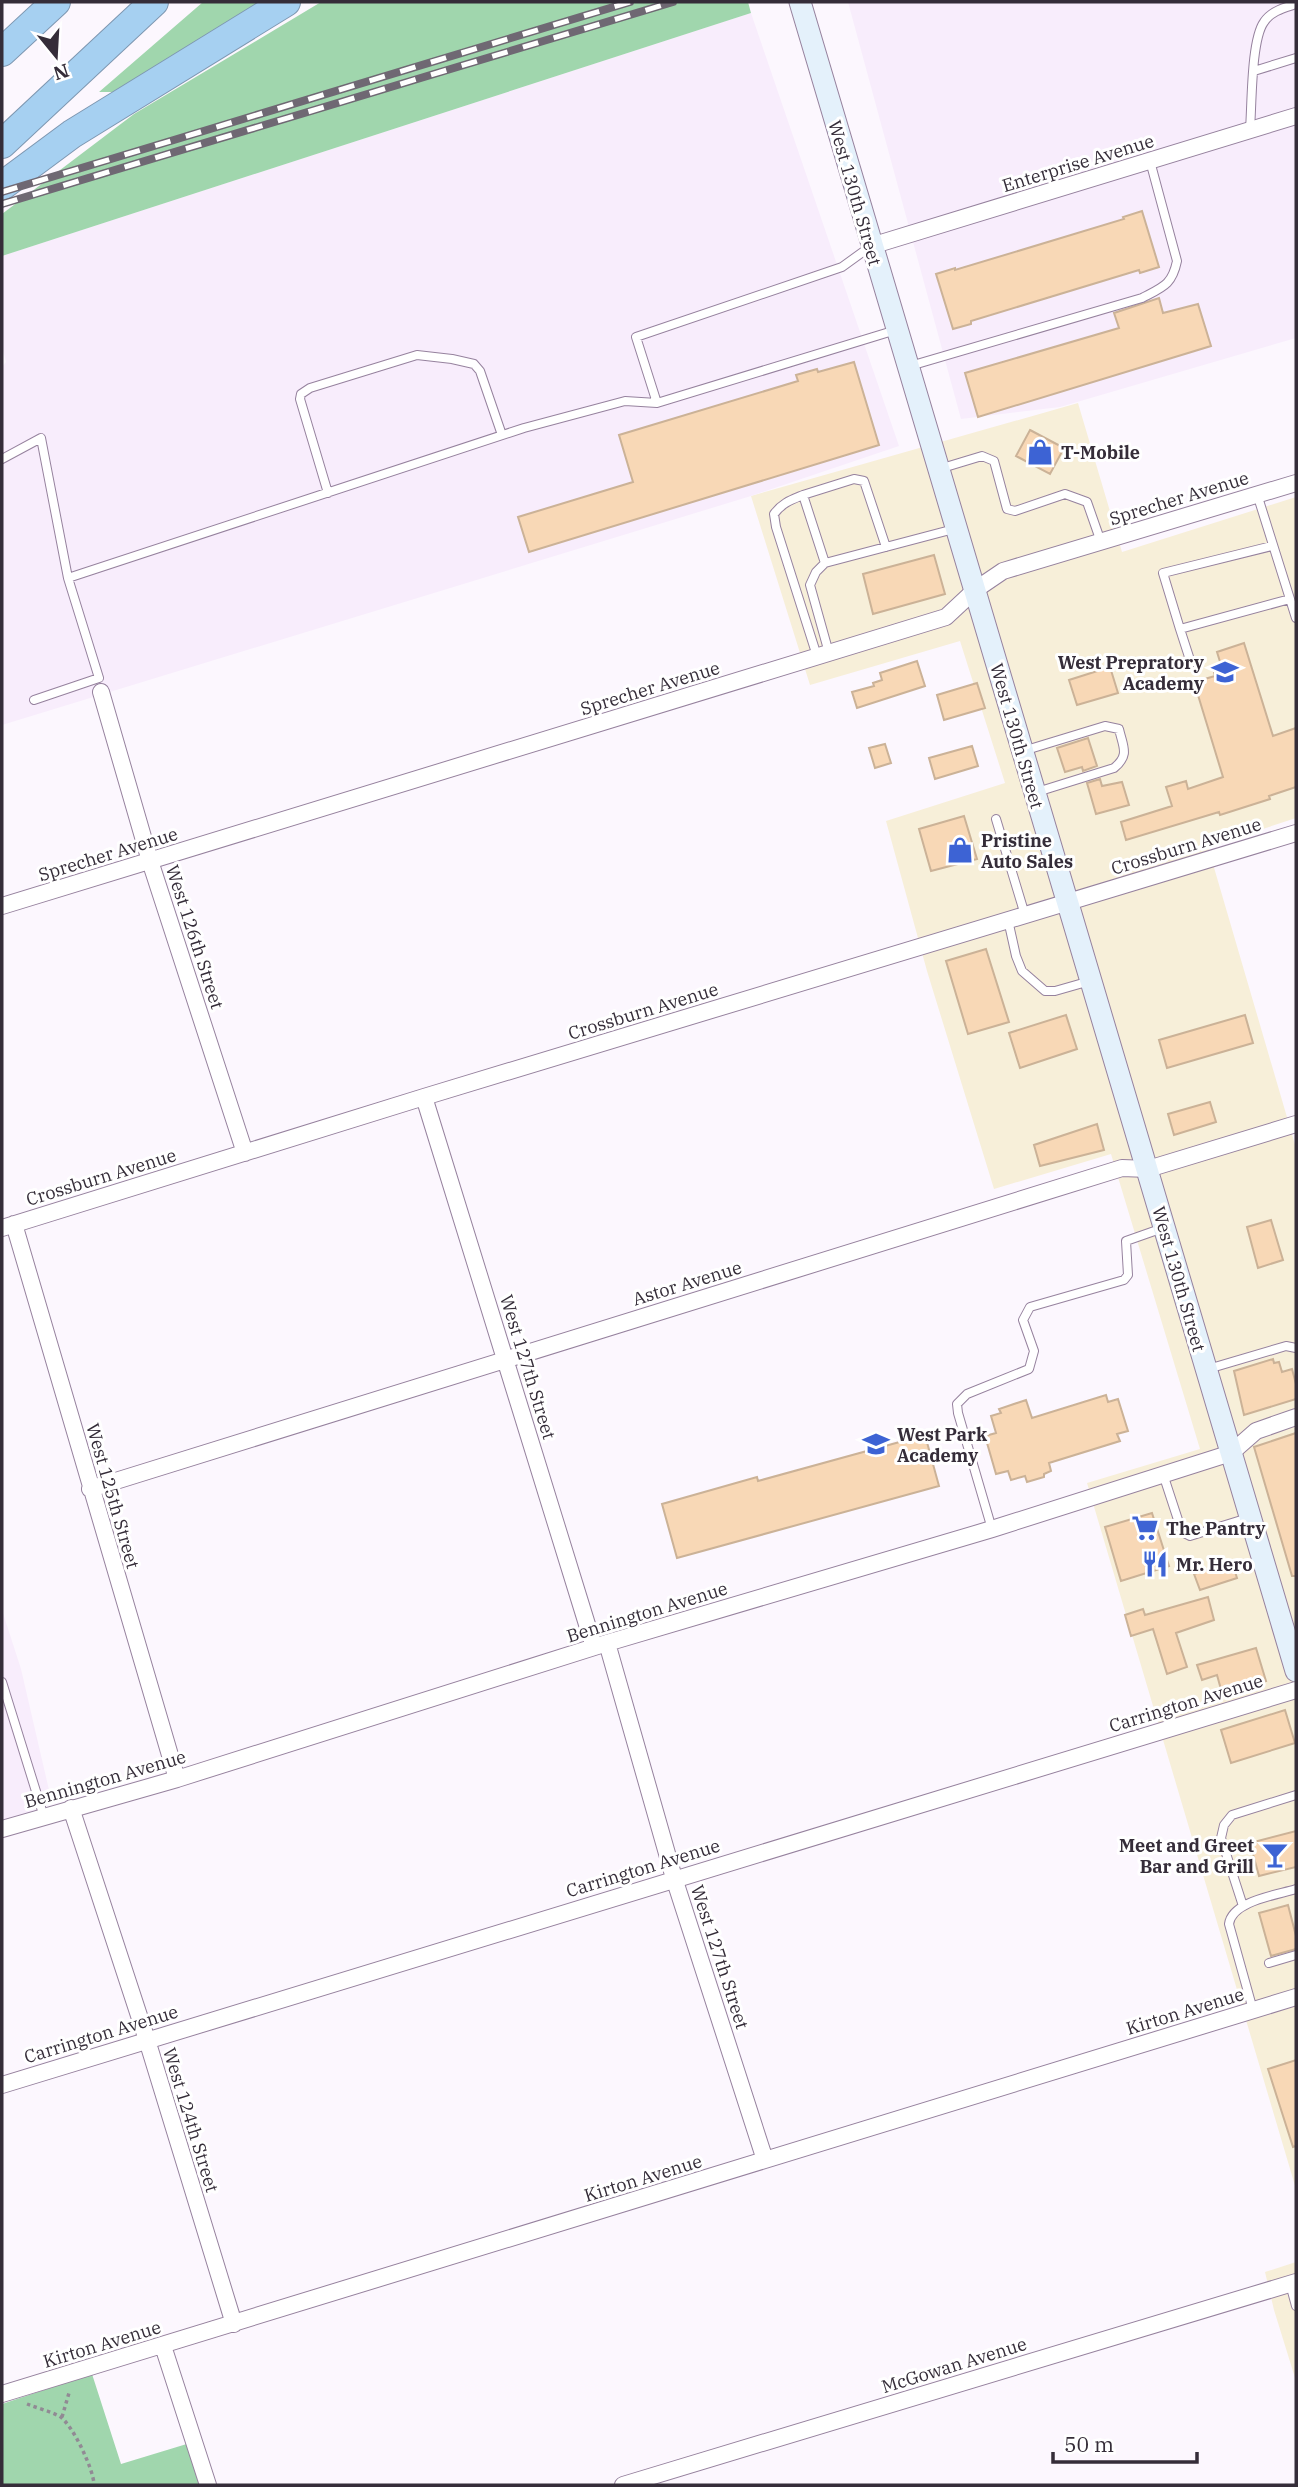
<svg xmlns="http://www.w3.org/2000/svg" width="1298" height="2487" font-family="'IBM Plex Serif',serif">
  <style>
    .commercial { fill: #f7efd9 }
    .built { fill: #f8edfc }
    .green { fill: #a0d6ad }
    .building { fill: #f8d8b6; stroke: #cbb297; stroke-width: 2 }
    .lines { fill: none; stroke-linecap: round; stroke-linejoin: round }
    .lane-casing { stroke: #96829e; stroke-width: 10 }
    .street-casing { stroke: #96829e; stroke-width: 18 }
    .secondary-casing { stroke: #96829e; stroke-width: 23 }
    .highway-casing { stroke: #7e97b1; stroke-width: 30 }
    .path { stroke: #918a94; stroke-width: 3.5; stroke-dasharray: 3.5 3.5; stroke-linecap: butt }
    .lane { stroke: #fff; stroke-width: 8 }
    .street { stroke: #fff; stroke-width: 16 }
    .secondary { stroke: #e4f1fb; stroke-width: 21 }
    .highway { stroke: #a6d0f1; stroke-width: 28 }
    .rail-casing { stroke: #6f6873; stroke-width: 8 }
    .rail { stroke: #fff; stroke-width: 5; stroke-dasharray: 16; stroke-linecap: butt }
    .labels { text-anchor: middle; dominant-baseline: central; stroke-width: 6; stroke-linejoin: round; paint-order: stroke }
    .street-label { font-size: 18px; fill: #352d39; stroke: #fff }
    .poi-label { font-size: 18px; font-weight: bold; fill: #352d39; stroke: #fff; text-anchor: start }
  </style>
  <rect width="100%" height="100%" fill="#fcf7fe"/>
  <path class="commercial" d="M1078,403L1122,552L1296,497V818L1208,847L1296,1148V2189L1087,1483L1200,1449L1111,1154L994,1189L927,971L886,821L1005,783L960,641L810,685L751,496Z
    M1296,2262V2381L1274,2310L1265,2272Z"/>
  <path class="built" d="M848,2H1296V338L1060,407L961,419Z
    M751,13L899,446L751,496L2,725V367L6,362L2,347V256Z
    M2,1610L21,1669L52,1803L29,1814L2,1823Z"/>
  <path class="green" d="M203,2H269L120,92H99Z
    M321,2H748L751,13L2,256V214L134,114Z
    M92,2374L121,2464L190,2443L205,2485H2V2404Z"/>
  <path class="building" d="M1142,211L1159,267L1140,273L1139,270L971,321V324L953,329L936,274L955,268V270L1124,219L1123,217Z
    M1159,298L1163,313L1198,304L1211,346L978,417L965,373L1119,328L1114,313Z
    M854,362L879,445L529,552L518,517L633,482L619,435L798,381L796,375L817,369L818,372Z
    M1030,430L1064,448L1050,474L1016,456Z
    M934,555L945,594L873,614L863,574Z
    M1244,643L1273,736L1296,728V787L1269,796L1270,799L1220,815L1219,812L1126,840L1121,822L1172,806L1166,787L1186,781L1188,789L1223,777L1194,682L1215,676L1213,668L1221,665L1217,652Z
    M917,661L925,686L857,708L852,692L874,686L873,683L882,680L880,673Z
    M1110,667L1118,693L1077,705L1069,680Z
    M977,683L985,708L944,720L937,695Z
    M1088,738L1097,766L1083,771L1082,767L1065,772L1057,748Z
    M885,744L891,763L875,768L869,748Z
    M972,746L978,766L935,779L929,758Z
    M1100,779L1102,786L1122,782L1129,805L1096,814L1087,783Z
    M964,816L977,859L931,871L919,829Z
    M986,949L1009,1022L968,1034L946,961Z
    M1066,1015L1077,1049L1020,1068L1009,1033Z
    M1245,1015L1253,1043L1167,1068L1159,1040Z
    M1210,1102L1216,1122L1174,1135L1168,1114Z
    M1097,1124L1104,1150L1040,1166L1034,1145Z
    M1271,1220L1283,1260L1258,1268L1247,1227Z
    M1273,1359L1274,1363L1279,1362L1282,1372L1292,1369L1296,1384V1399L1244,1415L1234,1371Z
    M1106,1395L1108,1402L1118,1399L1128,1431L1117,1434L1120,1441L1049,1463L1051,1471L1044,1474V1477L1027,1482L1025,1476L1011,1480L1008,1471L996,1474L985,1436L996,1433L991,1416L1001,1413L999,1409L1026,1400L1032,1418Z
    M1296,1433V1576H1292L1254,1447Z
    M925,1435L939,1486L677,1558L662,1504L757,1477L758,1481Z
    M1152,1513L1169,1566L1121,1581L1105,1527Z
    M1232,1562L1237,1578L1200,1590L1194,1574Z
    M1208,1597L1214,1620L1176,1633L1187,1667L1167,1674L1153,1629L1131,1636L1125,1615L1143,1609L1145,1615Z
    M1256,1648L1266,1681L1222,1693L1217,1675L1202,1680L1197,1665Z
    M1285,1710L1295,1743L1231,1763L1221,1730Z
    M1296,1831V1867L1259,1876L1250,1843Z
    M1288,1905L1296,1936V1949L1271,1956L1259,1913Z
    M1296,2060V2146L1293,2147L1268,2069Z"/>
  <g class="lines">
    <g class="lane-casing">
      <path id="lane" d="M1254,71L1296,58
        M1250,129C1252,104 1251,40 1264,22C1271,11 1284,8 1296,4
        M910,366L1142,298C1163,287 1172,285 1177,261L1150,161
        M657,403L636,337L842,267L871,246
        M2,459L41,438L68,578
        M939,469L982,456L994,461L1007,509L1015,511L1065,494L1087,502L1101,542
        M328,493L300,399L301,394L310,388L417,355L452,359L474,364L480,371L502,435
        M1257,494L1296,618
        M803,495C791,500 782,503 774,514L776,527L817,656
        M1272,546L1163,573L1180,629L1290,599
        M825,563L803,495L854,479L864,481L886,547
        M1180,629L1191,663
        M829,653L810,585L816,572L825,563L954,529
        M34,700L99,678L68,578L524,428L625,401L657,403L896,330
        M1023,751L1105,726L1119,729C1123,747 1130,755 1114,768L1037,792
        M996,819L1025,915
        M1008,920L1016,956L1022,971L1045,991H1055L1090,981
        M1208,1369L1286,1346L1296,1348
        M1163,1474L1182,1532L1190,1536L1248,1518
        M992,1529L958,1413L957,1404L967,1394L1029,1369L1034,1351L1023,1320L1030,1307L1124,1280L1128,1275L1126,1241L1163,1228
        M2,1682L44,1817
        M1243,1906L1221,1838L1224,1825L1232,1815L1296,1795
        M1269,1963L1296,1955
        M1253,2010L1229,1924C1232,1901 1277,1895 1296,1889
        M1290,2284L1296,2306"/>
    </g>
    <g class="street-casing">
      <path id="street" d="M871,246L1296,116
        M101,692L150,861L245,1153
        M2,906L946,617L975,590L1003,571L1296,483
        M424,1097L594,1647
        M14,1224L177,1779
        M2,1228L424,1097L1296,833
        M90,1489L1122,1168L1148,1169L1296,1124
        M607,1643L674,1878L765,2160
        M71,1808L147,2040L234,2324
        M2,1829L177,1779L607,1643L992,1529L1231,1453L1256,1431L1296,1417
        M2,2085L1296,1690
        M163,2346L208,2485
        M2,2394L1296,1997
        M623,2485L1296,2282"/>
    </g>
    <g class="secondary-casing">
      <path id="secondary" d="M800,2L1296,1671"/>
    </g>
    <g class="highway-casing">
      <path id="highway" d="M2,52L56,2
        M2,144L154,2
        M2,186L72,134L286,2"/>
    </g>
    <path class="path" d="M27,2404C37,2408 49,2411 59,2416C72,2423 94,2470 94,2485
      M62,2417L69,2393"/>
    <use href="#lane" class="lane"/>
    <use href="#street" class="street"/>
    <use href="#secondary" class="secondary"/>
    <use href="#highway" class="highway"/>
    <g class="rail-casing">
      <path id="rail" d="M2,192L630,2
        M2,204L673,2"/>
    </g>
    <use href="#rail" class="rail"/>
  </g>
  <defs>
    <g id="shop-bare" transform="scale(2.1)"><path d="M-5-2.5h2.3a2.7 3.5 0 0 1 5.4 0H5L5.5 6h-11ZM-1.5-2.5h3a1.5 2.3 0 0 0-3 0Z" fill="#3d63d4" stroke="#fff" stroke-width="2.5" paint-order="stroke"/></g>
    <g id="school-bare" transform="scale(2.1)"><path d="M0-5L7-2L0 1L-7-2ZM-4 1L0 2.5L4 1V4Q0 6-4 4Z" fill="#3d63d4" stroke="#fff" stroke-width="2.5" paint-order="stroke"/></g>
    <g id="supermarket-bare" transform="scale(2.1)"><path d="M-6-5.5h2.5l.6 2H6L4.5 2H-2.5L-4.4-4H-6ZM-1.5 3.2a1.3 1.3 0 1 0 .1 0ZM3 3.2a1.3 1.3 0 1 0 .1 0Z" fill="#3d63d4" stroke="#fff" stroke-width="2.5" paint-order="stroke"/></g>
    <g id="restaurant-bare" transform="scale(2.1)"><path d="M-5-6h1v4h1v-4h1v4h1v-4h1v5L-1.5 .5V6h-2V.5L-5-1ZM5-6V6H3V1.5H1.5Q1.5-4 5-6Z" fill="#3d63d4" stroke="#fff" stroke-width="2.5" paint-order="stroke"/></g>
    <g id="bar-bare" transform="scale(2.1)"><path d="M-6-5H6L.8 .8V4.5H3.5V6h-7V4.5H-.8V.8Z" fill="#3d63d4" stroke="#fff" stroke-width="2.5" paint-order="stroke"/></g>
  </defs>
  <g fill-rule="evenodd">
    <use href="#shop-bare" x="1040" y="452"/>
    <use href="#school-bare" x="1225" y="672"/>
    <use href="#shop-bare" x="960" y="850"/>
    <use href="#school-bare" x="876" y="1444"/>
    <use href="#supermarket-bare" x="1145" y="1528"/>
    <use href="#restaurant-bare" x="1155" y="1564"/>
    <use href="#bar-bare" x="1275" y="1855"/>
  </g>
  <g class="labels">
    <g class="street-label">
      <text transform="translate(1078 163) rotate(-17)">Enterprise Avenue</text>
      <text transform="translate(855 193) rotate(74)">West 130th Street</text>
      <text transform="translate(1179 498) rotate(-17)">Sprecher Avenue</text>
      <text transform="translate(650 688) rotate(-17)">Sprecher Avenue</text>
      <text transform="translate(1017 736) rotate(74)">West 130th Street</text>
      <text transform="translate(1186 846) rotate(-17)">Crossburn Avenue</text>
      <text transform="translate(108 854) rotate(-17)">Sprecher Avenue</text>
      <text transform="translate(195 937) rotate(72)">West 126th Street</text>
      <text transform="translate(643 1011) rotate(-17)">Crossburn Avenue</text>
      <text transform="translate(101 1177) rotate(-17)">Crossburn Avenue</text>
      <text transform="translate(1179 1279) rotate(74)">West 130th Street</text>
      <text transform="translate(687 1283) rotate(-17)">Astor Avenue</text>
      <text transform="translate(528 1367) rotate(73)">West 127th Street</text>
      <text transform="translate(113 1496) rotate(74)">West 125th Street</text>
      <text transform="translate(647 1612) rotate(-17)">Bennington Avenue</text>
      <text transform="translate(1186 1703) rotate(-17)">Carrington Avenue</text>
      <text transform="translate(105 1779) rotate(-16)">Bennington Avenue</text>
      <text transform="translate(643 1868) rotate(-17)">Carrington Avenue</text>
      <text transform="translate(720 1957) rotate(72)">West 127th Street</text>
      <text transform="translate(1185 2011) rotate(-17)">Kirton Avenue</text>
      <text transform="translate(101 2034) rotate(-17)">Carrington Avenue</text>
      <text transform="translate(191 2120) rotate(73)">West 124th Street</text>
      <text transform="translate(643 2178) rotate(-17)">Kirton Avenue</text>
      <text transform="translate(102 2344) rotate(-17)">Kirton Avenue</text>
      <text transform="translate(954 2365) rotate(-17)">McGowan Avenue</text>
    </g>
    <g class="poi-label">
      <text x="1061" y="452">T-Mobile</text>
      <text x="1204" y="662" text-anchor="end">West Prepratory<tspan x="1204" dy="21">Academy</tspan></text>
      <text x="981" y="840">Pristine<tspan x="981" dy="21">Auto Sales</tspan></text>
      <text x="897" y="1434">West Park<tspan x="897" dy="21">Academy</tspan></text>
      <text x="1166" y="1528">The Pantry</text>
      <text x="1176" y="1564">Mr. Hero</text>
      <text x="1254" y="1845" text-anchor="end">Meet and Greet<tspan x="1254" dy="21">Bar and Grill</tspan></text>
    </g>
  </g>
  <rect width="1298" height="2487" fill="none" stroke="#352d39" stroke-width="7"/>
  <g transform="translate(56 56) rotate(162)" stroke="#ffffff" stroke-width="5" paint-order="stroke">
  <path d="M0-5L12 26L0 18L-12 26Z" fill="#352d39"/>
  <text y="-10" font-size="19" font-weight="bold" text-anchor="middle" fill="#352d39">N</text>
  </g>
  <path d="M1053 2452v10h144v-10" fill="none" stroke="#352d39" stroke-width="3.5"/>
  <text x="1064" y="2452" font-size="21" fill="#352d39" stroke="#ffffff" stroke-width="5" paint-order="stroke">50 m</text>
</svg>
